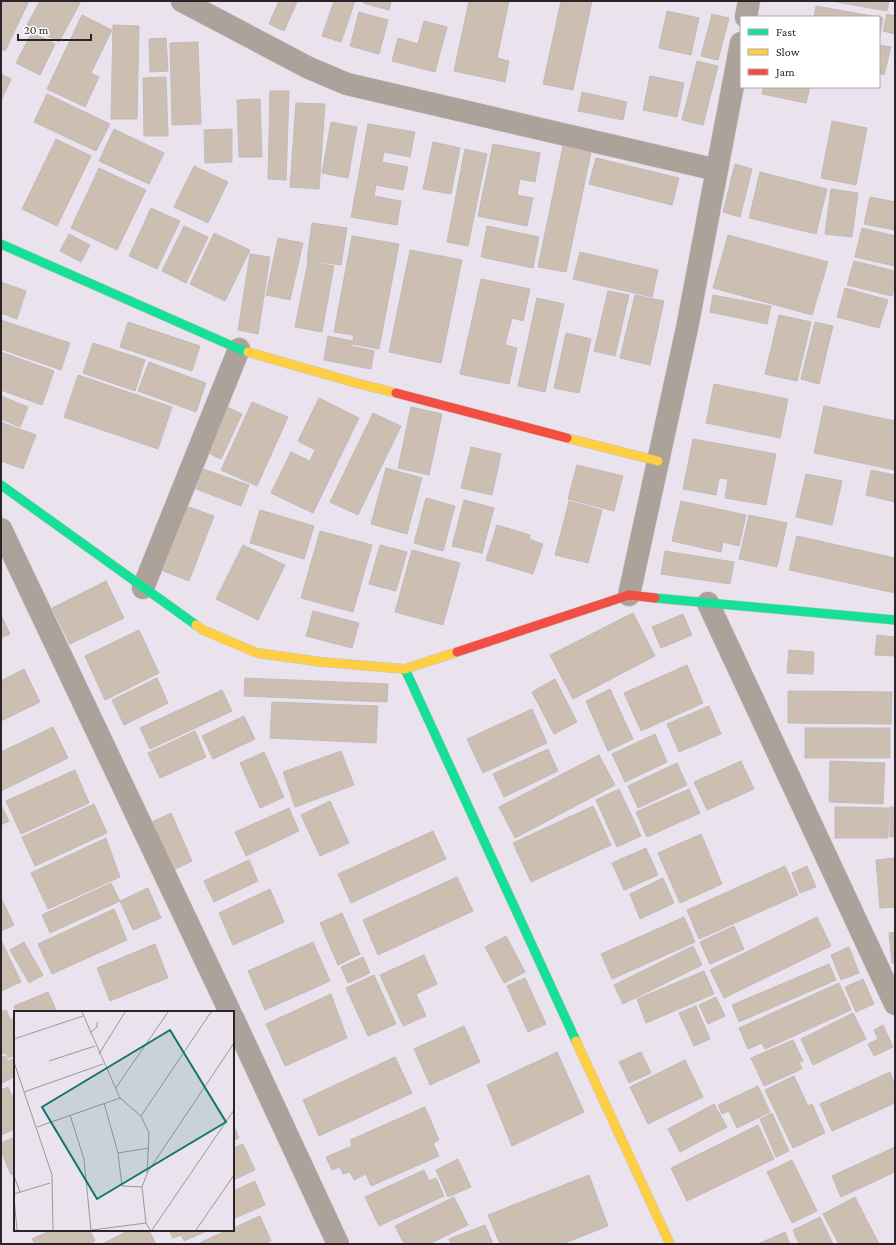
<svg xmlns="http://www.w3.org/2000/svg" width="896" height="1245" font-family="'Crimson Pro',serif">
  <style>
    .building { fill: #ccbeb1; stroke: #c1bbbc }
    .lines { fill: none; stroke-linecap: round; stroke-linejoin: round }
    .street-casing { stroke: #c7c1c8; stroke-width: 23 }
    .fast-casing { stroke: #c7c1c8; stroke-width: 10 }
    .slow-casing { stroke: #c7c1c8; stroke-width: 10 }
    .jam-casing { stroke: #c7c1c8; stroke-width: 10 }
    .street { stroke: #ada29a; stroke-width: 22 }
    .fast { stroke: #16e098; stroke-width: 9 }
    .slow { stroke: #ffcf43; stroke-width: 9 }
    .jam { stroke: #f24e42; stroke-width: 9 }
    .inset-road { fill: none; stroke: #9d969e; stroke-width: 1 }
    .view { fill: #0f766e; fill-opacity: 0.15; stroke: #0f766e; stroke-width: 2 }
    .inset-edge { fill: none; stroke: #2a242a; stroke-width: 2 }
  </style>
  <rect width="100%" height="100%" fill="#eae2ec"/>
  <path class="building" d="M1,1H29L5,51L1,49Z
    M40,1H81L59,42L27,25Z
    M279,1H294L297,2L284,31L269,24Z
    M334,1H355L341,42L322,36Z
    M364,1H391L389,10L363,3Z
    M469,1H509L497,58L509,61L505,82L454,71Z
    M561,1H592L573,90L543,84Z
    M832,1H889L887,11Z
    M816,6L883,18L879,41V17H814Z
    M667,11L699,18L691,55L659,48Z
    M359,12L388,20L379,54L350,46Z
    M712,14L729,18L718,60L701,56Z
    M887,14L895,16V34L883,31Z
    M82,15L112,30L91,73L99,77L85,107L47,89Z
    M424,21L447,27L435,72L392,61L398,38L418,44Z
    M113,25L139,26L137,119H111Z
    M32,32L55,44L40,75L16,63Z
    M166,38L168,71L150,72L149,39Z
    M198,42L201,124L172,125L170,43Z
    M879,45L891,47L884,75L879,73Z
    M697,61L718,66L703,125L682,120Z
    M1,74L11,79L1,101Z
    M650,76L684,83L677,117L643,110Z
    M166,77L168,136H144L143,78Z
    M764,87H810L806,103L762,94Z
    M270,91H289L286,180L268,179Z
    M582,92L627,102L623,120L578,111Z
    M47,94L110,124L96,151L34,122Z
    M260,99L262,157H239L237,100Z
    M296,103L325,104L319,189L290,187Z
    M832,121L867,128L856,185L821,178Z
    M331,122L357,127L348,178L322,173Z
    M368,124L415,132L410,157L384,152L382,162L408,167L403,190L376,185L374,196L401,201L397,225L351,217Z
    M114,129L164,153L149,184L99,161Z
    M232,129V162L205,163L204,130Z
    M56,139L91,156L57,226L22,209Z
    M433,142L460,148L451,194L423,189Z
    M493,144L540,153L535,182L520,179L517,195L533,198L527,226L478,216Z
    M563,146L591,152L566,272L538,267Z
    M465,149L487,154L468,246L447,242Z
    M596,158L679,178L672,205L589,184Z
    M735,164L752,169L740,217L723,212Z
    M194,166L228,182L208,223L174,207Z
    M99,168L146,190L117,250L71,228Z
    M760,172L827,189L816,234L749,218Z
    M831,189L858,193L852,237L825,234Z
    M870,197L895,202V230L864,224Z
    M151,208L180,221L157,269L129,256Z
    M312,223L347,228L341,265L307,260Z
    M184,226L208,237L186,283L162,271Z
    M487,226L539,237L533,268L481,257Z
    M862,228L895,236V266L855,257Z
    M214,233L250,250L225,301L190,284Z
    M69,234L90,245L81,262L60,251Z
    M728,235L828,262L812,315L713,288Z
    M352,236L399,244L379,349L352,344L354,335L334,332Z
    M278,238L303,243L290,300L266,295Z
    M410,250L462,260L441,363L389,352Z
    M580,252L658,270L652,297L573,279Z
    M250,254L270,257L258,334L238,330Z
    M308,261L334,266L322,332L295,327Z
    M854,261L895,271V284L892,296L847,285Z
    M481,279L530,289L523,321L512,318L505,345L517,348L509,384L460,374Z
    M1,282L26,291L17,319L1,313Z
    M845,288L888,300L879,328L837,317Z
    M608,291L629,295L615,356L594,351Z
    M635,295L664,301L650,365L620,358Z
    M713,295L771,306L767,324L710,312Z
    M537,298L564,304L545,392L518,386Z
    M779,315L811,322L797,381L765,374Z
    M1,320L70,343L61,370L1,349Z
    M128,322L200,346L192,371L120,347Z
    M815,322L833,326L819,384L801,379Z
    M566,333L591,339L579,393L554,388Z
    M328,336L352,341L351,346L374,351L371,369L324,360Z
    M93,343L145,360L135,391L83,373Z
    M1,352L54,371L42,405L1,390Z
    M149,362L206,383L196,412L138,391Z
    M78,375L172,407L158,449L64,417Z
    M714,384L788,399L780,438L706,423Z
    M1,396L28,407L20,427L1,419Z
    M319,398L359,418L313,513L271,493L291,452L310,461L315,450L298,441Z
    M252,402L288,417L257,486L221,470Z
    M824,406L895,421V470L814,453Z
    M227,407L242,414L221,459L206,452Z
    M411,407L442,414L429,475L398,468Z
    M373,413L401,426L358,515L330,502Z
    M1,422L36,435L23,469L1,461Z
    M693,439L776,454L766,505L725,498L728,479L719,478L716,495L683,489Z
    M471,447L501,454L492,495L461,488Z
    M577,465L623,476L614,511L568,499Z
    M386,468L422,478L407,534L371,524Z
    M203,469L249,485L241,506L196,489Z
    M871,470L895,475V502L866,495Z
    M806,474L842,481L832,525L796,517Z
    M426,498L455,506L443,551L414,543Z
    M464,500L494,508L482,553L452,546Z
    M569,501L602,510L588,563L555,555Z
    M681,501L746,515L739,546L723,542L721,552L672,541Z
    M186,506L214,516L189,581L161,570Z
    M260,510L314,526L304,559L250,543Z
    M749,515L787,523L777,567L739,559Z
    M497,525L530,535L529,539L543,544L533,574L486,560Z
    M320,531L372,545L353,612L301,598Z
    M797,536L895,558V593L789,570Z
    M243,545L285,565L258,620L216,599Z
    M380,545L407,552L396,591L369,584Z
    M412,550L460,563L443,625L395,612Z
    M665,551L734,562L730,584L661,574Z
    M106,581L124,618L70,644L52,608Z
    M313,611L359,623L352,648L306,636Z
    M633,613L655,656L573,699L550,655Z
    M683,614L692,635L661,648L652,627Z
    M1,615L10,634L1,638Z
    M139,630L159,673L105,700L85,656Z
    M877,635L895,637V656L875,655Z
    M789,650L814,652L813,674L787,673Z
    M687,665L703,703L641,731L624,693Z
    M24,669L40,702L1,721V681Z
    M157,678L168,703L124,725L112,700Z
    M245,678L388,684L387,702L244,696Z
    M555,679L577,722L554,734L532,692Z
    M610,689L633,739L608,751L586,701Z
    M222,690L232,711L150,749L140,728Z
    M788,691L892,692L891,724L788,723Z
    M272,702L378,706L376,743L270,738Z
    M709,706L721,734L679,752L667,724Z
    M532,709L547,743L483,773L467,739Z
    M244,716L255,739L213,759L202,736Z
    M53,727L68,758L1,791V752Z
    M805,728H890V758H805Z
    M195,731L206,757L160,778L148,753Z
    M655,734L667,762L625,782L612,754Z
    M548,749L558,771L504,797L493,774Z
    M341,751L354,785L295,807L283,772Z
    M264,752L284,797L260,808L240,763Z
    M599,755L615,785L515,838L499,807Z
    M741,761L754,789L707,810L694,782Z
    M830,761L885,763L883,804L829,802Z
    M677,763L687,785L638,808L628,786Z
    M75,770L89,803L21,834L6,801Z
    M619,789L641,836L617,847L596,800Z
    M689,789L700,813L647,837L636,812Z
    M330,801L349,843L320,856L301,815Z
    M94,804L107,833L35,866L22,837Z
    M1,805L9,821L1,825Z
    M593,806L611,845L531,882L513,843Z
    M835,807L889,808L888,838H835Z
    M890,807H895V837H890Z
    M289,808L299,831L246,856L235,832Z
    M171,813L192,861L173,870L152,822Z
    M433,831L446,859L351,903L338,874Z
    M701,834L722,884L680,903L658,853Z
    M106,838L120,877L48,909L31,873Z
    M646,848L658,875L624,890L612,863Z
    M895,858V907L880,908L876,860Z
    M249,860L258,881L214,902L204,881Z
    M785,866L798,895L699,939L687,910Z
    M807,866L816,887L800,893L792,873Z
    M457,877L473,911L378,955L363,920Z
    M663,878L674,903L640,919L630,894Z
    M111,883L120,901L50,933L42,915Z
    M148,888L161,918L133,930L120,901Z
    M270,889L284,922L233,945L219,913Z
    M1,898L14,925L1,931Z
    M114,909L127,940L52,974L38,944Z
    M342,913L360,954L338,965L320,923Z
    M684,917L695,942L612,979L601,954Z
    M817,917L831,946L724,998L710,970Z
    M734,926L744,949L710,964L700,942Z
    M895,932V963H892L889,933Z
    M506,936L525,972L504,983L485,947Z
    M1,940L21,982L1,991Z
    M24,942L43,975L29,983L10,950Z
    M313,942L330,981L265,1010L248,971Z
    M155,944L168,978L110,1001L97,968Z
    M693,946L702,965L623,1004L614,985Z
    M849,947L859,973L841,980L831,955Z
    M424,955L437,984L416,994L426,1016L403,1026L380,975Z
    M363,957L370,973L348,983L341,967Z
    M829,964L836,980L739,1022L732,1005Z
    M704,971L714,994L646,1023L637,999Z
    M374,975L396,1024L368,1036L346,988Z
    M525,978L546,1024L528,1032L507,986Z
    M863,979L874,1004L856,1012L845,987Z
    M839,983L851,1010L765,1049L762,1043L748,1049L739,1028Z
    M48,992L57,1012H16L14,1006Z
    M331,994L347,1038L285,1066L266,1024Z
    M716,997L725,1016L708,1024L699,1005Z
    M696,1006L710,1039L694,1046L679,1013Z
    M6,1010L10,1020L15,1018V1055L8,1058L6,1053L2,1054L1,1051V1012Z
    M853,1013L866,1039L813,1065L801,1039Z
    M883,1025L893,1047L874,1056L868,1044L878,1039L874,1030Z
    M464,1026L480,1062L430,1085L414,1049Z
    M793,1040L803,1061L799,1062L802,1069L764,1086L751,1058Z
    M557,1052L584,1112L512,1146L487,1085Z
    M641,1052L651,1073L629,1083L619,1062Z
    M5,1056L8,1061L15,1058V1076L1,1084V1058Z
    M395,1057L412,1093L319,1136L303,1100Z
    M685,1060L703,1097L648,1124L630,1087Z
    M890,1072L895,1084V1103L832,1131L820,1104Z
    M794,1076L808,1106L812,1104L825,1133L793,1148L765,1090Z
    M758,1086L770,1112L737,1128L729,1111L722,1114L718,1105Z
    M8,1087L15,1102V1129L1,1135V1090Z
    M714,1104L727,1127L680,1152L668,1129Z
    M425,1107L439,1140L433,1143L439,1156L371,1186L366,1174L354,1180L350,1172L343,1174L340,1167L332,1170L326,1157L352,1146L350,1140Z
    M772,1113L789,1151L776,1157L760,1119Z
    M233,1124L239,1138L233,1141Z
    M758,1125L774,1159L687,1201L671,1168Z
    M15,1137V1173L11,1175L1,1151V1143Z
    M243,1144L255,1170L233,1180V1148Z
    M895,1147V1172L841,1197L832,1176Z
    M458,1159L471,1187L448,1197L436,1170Z
    M792,1160L817,1211L792,1223L767,1172Z
    M424,1170L429,1181L436,1178L444,1196L379,1226L365,1197Z
    M589,1175L608,1226L562,1244H500L488,1215Z
    M255,1181L265,1205L233,1219V1191Z
    M454,1197L468,1225L429,1244H404L395,1226Z
    M855,1197L879,1244H839L823,1214Z
    M260,1216L271,1241L264,1244H197L228,1230H233V1228Z
    M820,1217L833,1244H799L793,1230Z
    M485,1225L493,1244H451L449,1239Z
    M52,1230H90L95,1241L90,1244H35L32,1239Z
    M130,1230H149L156,1244H102Z
    M169,1230H209L184,1241L181,1235L173,1238Z
    M785,1232L790,1244H758Z"/>
  <g class="lines">
    <g class="street-casing">
      <path id="street" d="M182,1L309,68L347,84L717,170
        M746,17L749,1
        M1,529L230,1012
        M143,588L239,349
        M629,595L687,328L741,43
        M708,603L895,1004
        M233,1018L338,1244"/>
    </g>
    <g class="fast-casing">
      <path id="fast" d="M1,244L239,349L248,352
        M1,485L196,625
        M655,598L895,620
        M405,669L576,1041"/>
    </g>
    <g class="slow-casing">
      <path id="slow" d="M248,352L356,383L396,393
        M567,438L658,461
        M196,625L203,630L257,653L322,662L405,669L457,652
        M576,1041L670,1244"/>
    </g>
    <g class="jam-casing">
      <path id="jam" d="M396,393L567,438
        M457,652L629,595L655,598"/>
    </g>
    <use href="#street" class="street"/>
    <use href="#fast" class="fast"/>
    <use href="#slow" class="slow"/>
    <use href="#jam" class="jam"/>
  </g>
  <g transform="translate(14 1011)">
    <rect width="220" height="220" fill="#eae2ec"/>
    <path class="inset-road" d="M68,1L106,87L127,105L135,122L133,163L128,176L132,212L136,219M76,22L83,16V11M0,28L69,5M85,43L111,1M35,50L81,35M0,51L38,164L39,219M101,78L154,1M10,81L89,53M90,92L104,142L108,175L128,176M56,104L70,148L77,219M127,105L197,1M23,116L106,87M104,142L135,137M133,162L220,32M0,165L6,181M0,183L36,172M0,187L3,219M78,219L132,212M138,219L220,99M182,219L220,164"/>
    <path class="view" d="M156,19L212,111L83,188L28,96Z"/>
    <rect width="220" height="220" class="inset-edge"/>
  </g>
  <rect width="896" height="1245" fill="none" stroke="#2a242a" stroke-width="4"/>
  <rect x="740" y="16" width="140" height="72" fill="#ffffff" stroke="#aaa7aa"/>
  <rect x="748" y="29" width="20" height="6" fill="#16e098" stroke="#aaa7aa"/>
  <text x="776" y="36" font-size="12" fill="#2a242a">Fast</text>
  <rect x="748" y="49" width="20" height="6" fill="#ffcf43" stroke="#aaa7aa"/>
  <text x="776" y="56" font-size="12" fill="#2a242a">Slow</text>
  <rect x="748" y="69" width="20" height="6" fill="#f24e42" stroke="#aaa7aa"/>
  <text x="776" y="76" font-size="12" fill="#2a242a">Jam</text>
  <path d="M18 34v6h73v-6" fill="none" stroke="#2a242a" stroke-width="2"/>
  <text x="24" y="34" font-size="12" fill="#2a242a" stroke="#ffffff" stroke-width="3" paint-order="stroke">20 m</text>
</svg>
